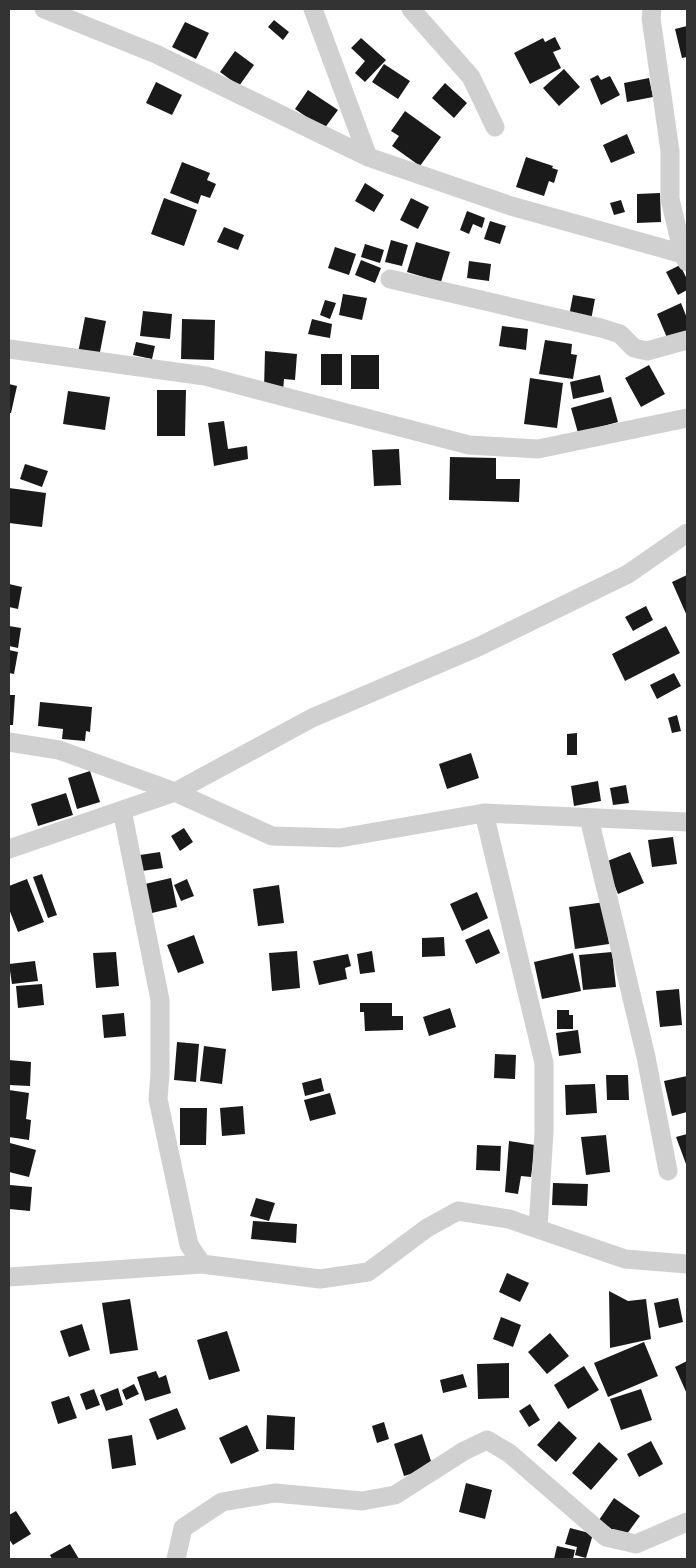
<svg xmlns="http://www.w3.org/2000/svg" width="696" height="1568" font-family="'Sofia Sans Condensed',sans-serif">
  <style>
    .building { fill: #1a1a1a }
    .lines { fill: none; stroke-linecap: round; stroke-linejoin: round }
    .minor { stroke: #d0d0d0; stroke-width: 19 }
  </style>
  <rect width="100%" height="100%" fill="#fff"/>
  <path class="building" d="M274,20L289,32L283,40L268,27Z
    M185,22L209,33L196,59L172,47Z
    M687,26V57L682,58L675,29Z
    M555,37L561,49L553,52L561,68L530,84L514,53L543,38L545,42Z
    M361,38L386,60L365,82L355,73L365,61L351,48Z
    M235,51L254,65L239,86L220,72Z
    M384,64L410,81L398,99L372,82Z
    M564,69L580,87L559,106L543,88Z
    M598,75L601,80L610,76L620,95L601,105L590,79Z
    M649,78L653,97L627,102L624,83Z
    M156,82L182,95L172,115L146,103Z
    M445,83L467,103L454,118L432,98Z
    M308,90L338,110L324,129L295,109Z
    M405,111L441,137L420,166L392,146L399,136L391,131Z
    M627,134L635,153L611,163L603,145Z
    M526,157L553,166L552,168L558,170L554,183L549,181L544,196L516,187Z
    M182,162L210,173L207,180L216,184L210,198L201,195L198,204L170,193Z
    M365,183L384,195L374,212L355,201Z
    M660,193L661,222L637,223V194Z
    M164,198L197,210L184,246L151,234Z
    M411,198L429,207L418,229L400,220Z
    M621,200L625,212L614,215L610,203Z
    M467,211L485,218L482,228L473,224L469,234L460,230Z
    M490,221L506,226L500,244L484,239Z
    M224,227L244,235L238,250L217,242Z
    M391,240L408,245L402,266L385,262Z
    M416,242L450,252L441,282L407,272Z
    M365,244L384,250L380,263L361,257Z
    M335,247L356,254L349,275L328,268Z
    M361,260L381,268L375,283L355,275Z
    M469,261L491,264L489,281L467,278Z
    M680,265L687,279V290L678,295L666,272Z
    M343,294L367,298L362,320L339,315Z
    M573,295L595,299L591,320L569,316Z
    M325,300L336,303L330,319L320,315Z
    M681,303L687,318V331L668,340L657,314Z
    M143,311L172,314L170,339L140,336Z
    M85,317L106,321L99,357L78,353Z
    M182,319L215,320L214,360L181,359Z
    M312,319L332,324L330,338L308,334Z
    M502,326L528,329L526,350L499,346Z
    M545,340L572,344L571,354L577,355L573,379L539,374Z
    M136,342L155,346L152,359L133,355Z
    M265,351L297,354L295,380L284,379L283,392L264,389Z
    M321,354H342V385H321Z
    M351,355H379V389H351Z
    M649,365L665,394L641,407L625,378Z
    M600,375L604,392L573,399L570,382Z
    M530,378L563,383L557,428L524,424Z
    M9,384L17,386L11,413H9Z
    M157,390H186L185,436H157Z
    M68,391L110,397L105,430L63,424Z
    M611,397L618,422L578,433L571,408Z
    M224,421L228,449L247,446L248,459L214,466L208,423Z
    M399,449L401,485L374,486L372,450Z
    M450,457L496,458V479H520L519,502L449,500Z
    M25,464L48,471L42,487L20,479Z
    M9,488L46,493L42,527L9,523Z
    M687,575V616L672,582Z
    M9,584L22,587L18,609L9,607Z
    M646,606L653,620L633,631L625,617Z
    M9,626L21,628L18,648L9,646Z
    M666,626L680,653L625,681L612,654Z
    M9,650L18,652L14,674L9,673Z
    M674,673L681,686L657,699L650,685Z
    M9,695H15L13,725H9Z
    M40,702L92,707L90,732L86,731L85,741L62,739L63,729L38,726Z
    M677,715L681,731L672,733L668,718Z
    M577,733V755H567V734Z
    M471,753L479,778L447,789L439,764Z
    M90,771L100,802L77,809L68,778Z
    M598,781L601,801L574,806L571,786Z
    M626,785L629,803L613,805L610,788Z
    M66,793L73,815L38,826L31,804Z
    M184,828L193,842L180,851L171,836Z
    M673,837L677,864L652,867L648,840Z
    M160,852L163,868L142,871L140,855Z
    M630,852L644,883L618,894L605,862Z
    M42,874L57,915L48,918L33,877Z
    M171,878L177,907L152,913L145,884Z
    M27,879L44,922L18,932L9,909V886Z
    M187,879L194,896L181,901L174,885Z
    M279,885L284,923L258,926L253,889Z
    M477,892L488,918L462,931L450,904Z
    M605,902L609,944L575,949L569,907Z
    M489,929L500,953L476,964L465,940Z
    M194,935L204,963L178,973L167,945Z
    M444,937L445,956L422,957V938Z
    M297,951L300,988L272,991L269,953Z
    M372,951L375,972L360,974L357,954Z
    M116,952L119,986L96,988L93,953Z
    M612,952L616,987L583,990L579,955Z
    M573,953L581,991L542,999L534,962Z
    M348,954L351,966L345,968L347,979L319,985L313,961Z
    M35,961L38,981L12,984L9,964Z
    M42,984L44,1005L18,1008L16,986Z
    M679,989L682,1025L660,1027L656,991Z
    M360,1003H392V1016H403V1030L365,1031L364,1012H360Z
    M450,1008L456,1027L429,1036L423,1017Z
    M557,1010H569V1015H573V1029H557Z
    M124,1013L126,1036L104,1038L102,1015Z
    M578,1030L581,1053L559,1056L556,1033Z
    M177,1042L199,1044L196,1082L174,1080Z
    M204,1046L226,1049L222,1084L200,1081Z
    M495,1054L516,1055L515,1079L494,1078Z
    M9,1060L31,1062L30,1086L9,1085Z
    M606,1075H628L629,1100H607Z
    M687,1076V1112L672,1116L664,1081Z
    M321,1078L324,1091L305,1096L302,1083Z
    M595,1084L597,1113L566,1115L565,1085Z
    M9,1090L29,1093L26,1119L31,1120L29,1140L9,1137Z
    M330,1093L336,1114L310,1121L304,1100Z
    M243,1106L245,1134L222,1136L220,1108Z
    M180,1108H207L206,1145H180Z
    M687,1134V1163L686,1164L676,1137Z
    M606,1135L610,1172L586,1175L581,1137Z
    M509,1141L535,1145L531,1177L521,1176L518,1194L505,1192Z
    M10,1143L36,1150L29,1177L9,1172Z
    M477,1145L501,1146L500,1171L476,1170Z
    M553,1183L588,1184L587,1206L552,1205Z
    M10,1185L32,1187L30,1211L9,1209Z
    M256,1198L275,1203L269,1221L250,1216Z
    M253,1221L297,1224L296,1243L251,1239Z
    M507,1273L529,1283L520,1302L499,1292Z
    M609,1291L628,1301L646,1299L651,1339L610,1348Z
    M678,1298L683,1322L659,1328L654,1303Z
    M130,1299L138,1350L110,1354L102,1303Z
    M501,1317L521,1325L513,1347L493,1339Z
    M82,1324L90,1350L69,1357L60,1331Z
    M227,1331L240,1371L209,1380L197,1340Z
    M550,1333L569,1356L547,1374L528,1352Z
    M644,1342L658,1376L608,1397L594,1363Z
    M687,1361V1394L675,1367Z
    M509,1363V1398L478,1399L477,1364Z
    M584,1366L599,1390L568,1409L554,1385Z
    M156,1371L159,1378L166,1375L171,1393L145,1401L137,1377Z
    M463,1374L467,1387L443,1393L440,1380Z
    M134,1384L139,1394L126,1400L122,1390Z
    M118,1388L123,1405L106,1411L100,1395Z
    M94,1389L100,1405L86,1410L80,1394Z
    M641,1389L652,1420L621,1430L610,1399Z
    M69,1396L77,1418L58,1424L51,1402Z
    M530,1404L540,1420L529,1427L519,1411Z
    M177,1408L186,1429L157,1440L149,1419Z
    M267,1415L295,1417L294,1450L266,1449Z
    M559,1421L577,1438L556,1462L537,1445Z
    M384,1422L389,1439L377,1443L372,1426Z
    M247,1425L259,1451L231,1464L219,1438Z
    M422,1434L433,1467L404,1476L394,1444Z
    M132,1435L136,1465L112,1469L108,1439Z
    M651,1441L663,1464L639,1477L627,1454Z
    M599,1442L618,1459L591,1490L572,1473Z
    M466,1483L492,1490L485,1519L459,1512Z
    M614,1498L640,1516L624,1538L599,1520Z
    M16,1511L31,1534L13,1545L9,1539V1515Z
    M570,1528L593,1534L586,1558L575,1555L577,1547L565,1544Z
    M70,1544L79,1559H52L50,1555Z
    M557,1546L575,1550L573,1559H554Z"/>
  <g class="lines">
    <path class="minor" d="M44,9L156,54L368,157L511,206L683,254
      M313,9L368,157
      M411,9L471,77L495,127
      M652,9L651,18L670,151V199L683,254L687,262
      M390,279L601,328L620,334L634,348L647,351L687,340
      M9,349L205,376L469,445L538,449L687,418
      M9,742L59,750L175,792L272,836L340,838L484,813L687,822
      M122,810L160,1000V1074L158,1099L189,1245L202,1264
      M484,813L544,1063V1132L538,1229
      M589,818L646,1057L668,1171
      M9,849L175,792L312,718L478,647L628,574L687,533
      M9,1277L202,1264L320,1279L368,1272L427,1228L458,1211L509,1219L625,1259L687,1264
      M176,1559L183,1528L222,1502L275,1493L362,1501L395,1495L464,1451L487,1440L509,1453L606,1537L636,1544L687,1522"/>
  </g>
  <rect width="696" height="1568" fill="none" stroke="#333333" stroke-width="20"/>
</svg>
